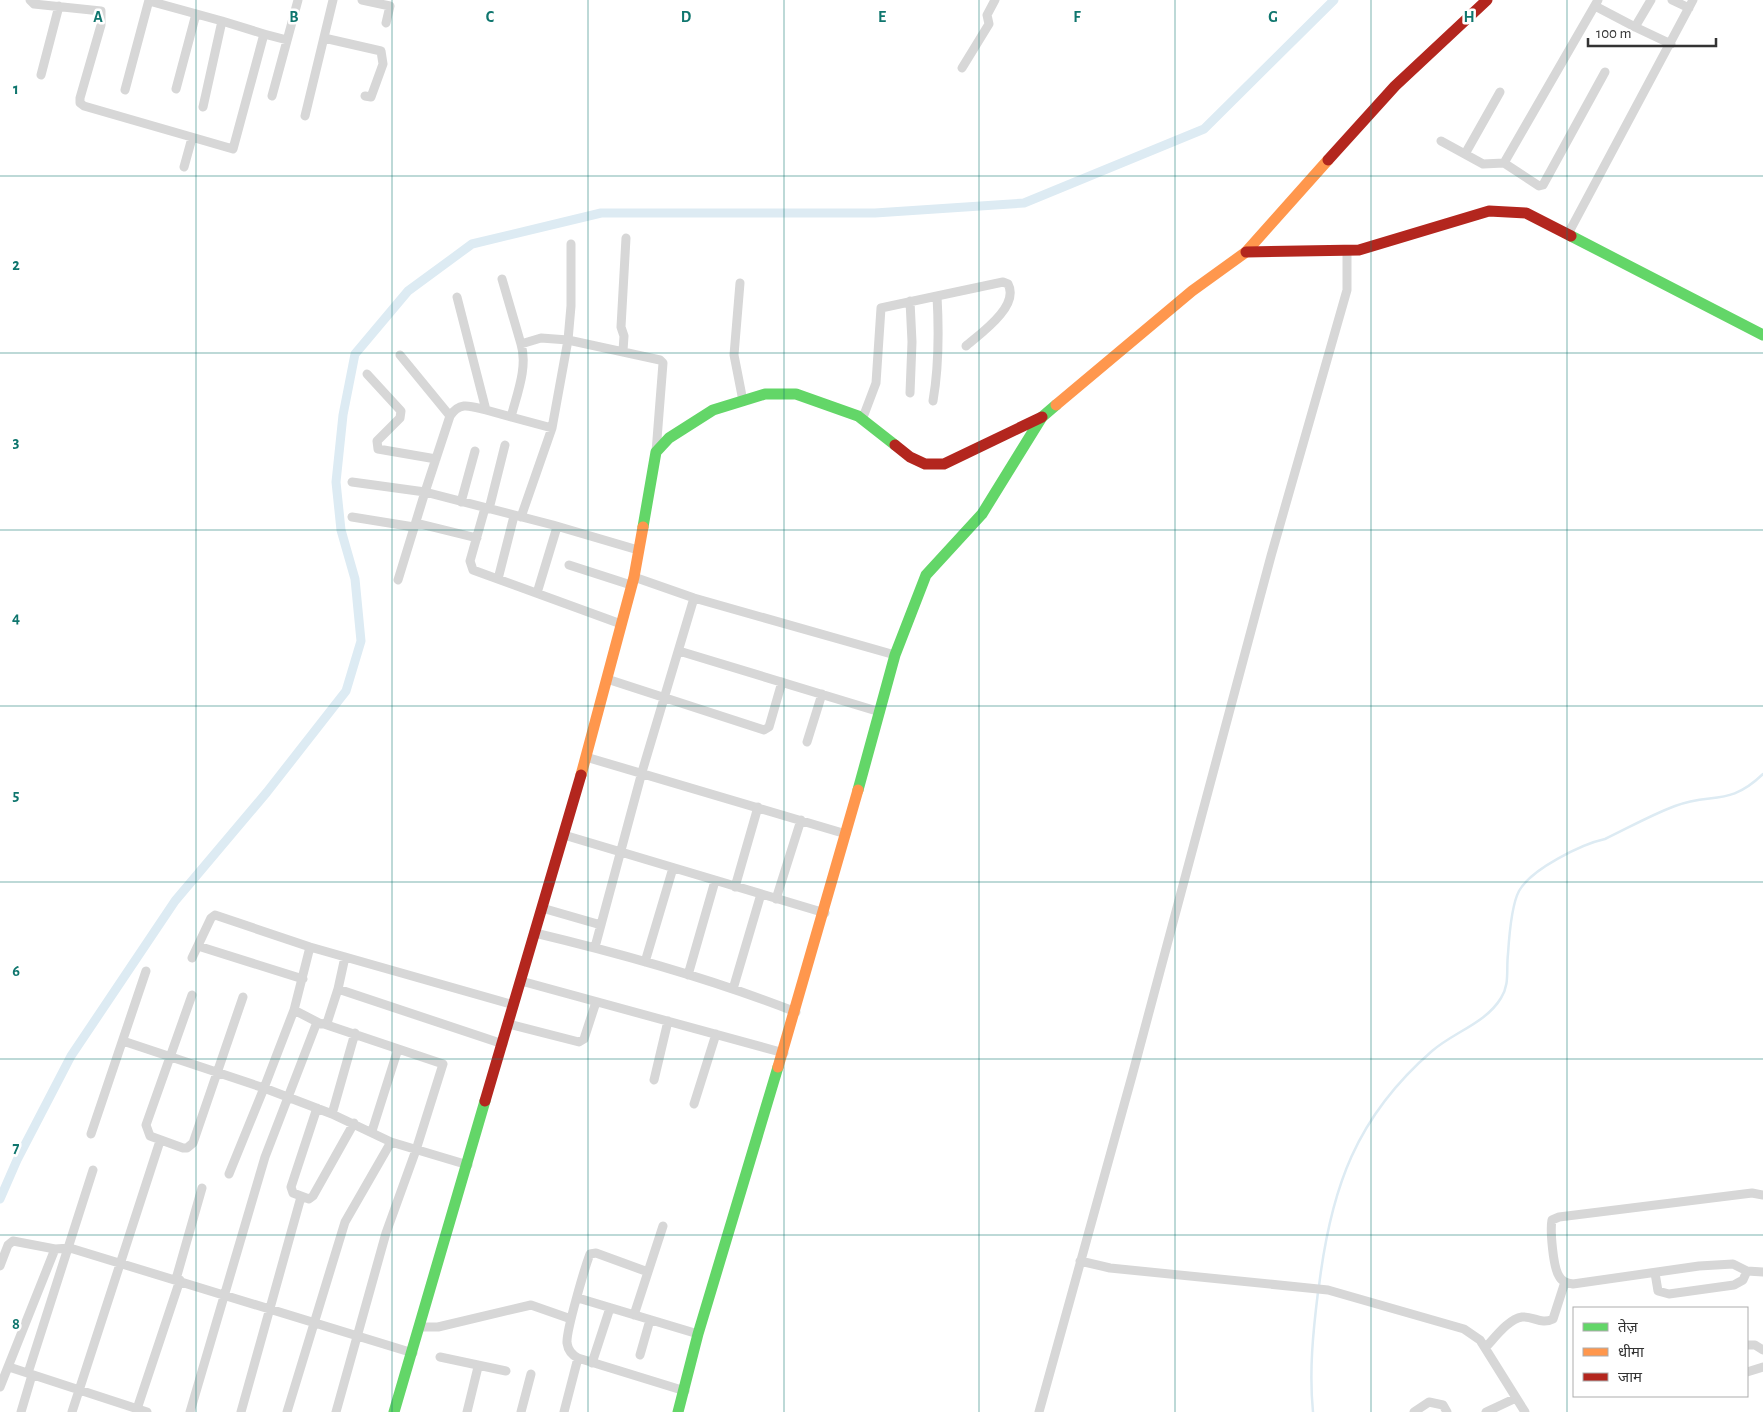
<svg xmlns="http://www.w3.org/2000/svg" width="1763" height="1412" font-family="'Alegreya Sans','Noto Sans Devanagari',sans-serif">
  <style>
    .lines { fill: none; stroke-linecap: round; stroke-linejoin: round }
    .stream { stroke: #ddebf3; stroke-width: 2.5 }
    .canal { stroke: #ddebf3; stroke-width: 9 }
    .street { stroke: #d7d7d7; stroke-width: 9 }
    .fast { stroke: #63d668; stroke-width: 11 }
    .slow { stroke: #ff974d; stroke-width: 11 }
    .jam { stroke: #b3261e; stroke-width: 11 }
    .grid { fill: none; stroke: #0f766e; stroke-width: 1; stroke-opacity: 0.55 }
    .grid-label { font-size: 16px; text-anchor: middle; font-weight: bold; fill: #0f766e; stroke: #fff; stroke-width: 5; stroke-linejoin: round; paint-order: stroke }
  </style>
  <rect width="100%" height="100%" fill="#fff"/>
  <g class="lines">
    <path class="stream" d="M1319,1286C1331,1188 1356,1117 1432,1051C1454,1032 1486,1023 1501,998C1510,984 1506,970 1508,954C1509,938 1512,904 1519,891C1531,869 1582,844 1605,839C1628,828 1651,815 1675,806C1712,792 1729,807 1763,774
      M1313,1412C1309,1372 1313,1332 1318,1292"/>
    <path class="canal" d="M0,1199L17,1160L71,1056L175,901L267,792L346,691L361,641L355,579L341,530L336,482L343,415L355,354L408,291L472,244L601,213H875L1024,203L1204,129L1334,0"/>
    <path class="street" d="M30,0L34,4L101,11V25L80,98V103L84,106L233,149L264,34L222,21
      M362,0L390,6L386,23
      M1651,0L1635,27L1671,44
      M1672,0L1689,8
      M149,1L222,21L203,107
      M1595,6L1635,27
      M264,34L287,40
      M324,38L381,51L383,64L371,97L365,96
      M962,68L989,24L987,15L995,0
      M41,75L59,6
      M176,89L196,14
      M125,90L149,0
      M272,96L298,0
      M305,116L333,0
      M1441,141L1483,164L1504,163L1539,186L1543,185L1605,72
      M1465,154L1500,92
      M1504,163L1598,0
      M184,167L192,138
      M1568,234L1693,0
      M571,244V306L568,340L660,360L663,363L656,452
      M502,279L521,344C528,367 517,394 511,417L552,428L568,340L541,338L521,344
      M740,283L734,355L743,401
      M937,296L1003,282L1008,284C1020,306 980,334 966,346
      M457,297L486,410L511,417
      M623,351L624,336L621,327L626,238
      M400,355L450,416
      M367,374L401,411L400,418L377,441L378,449L436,459
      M910,393L912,342L910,301
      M486,410C470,406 460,401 450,416L425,492L553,525L638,550
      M862,420L876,383L881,308L937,296C939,331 939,366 933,401
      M352,482L425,492L398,580
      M461,502L475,451
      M485,508L470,561L473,570L621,624
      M489,509L505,445
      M352,517L414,527
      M521,517L552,428
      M416,523L477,538
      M569,565L631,585
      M634,577L694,598L895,655
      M498,579L514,516
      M537,593L557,527
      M679,651L880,712
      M607,679L764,730L769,727L782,682
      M807,742L822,694
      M586,757L846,834
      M564,835L825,913
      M735,887L758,807
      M776,899L801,820
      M542,908L601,925
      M535,933C623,954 712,979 796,1012
      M198,946L303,979
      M310,947L294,1010L264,1088L332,1114L391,1142L468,1165
      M595,947L642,772L694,598
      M192,958L211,918L215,915L310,947L514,1005
      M645,962L673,868
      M688,975L715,881
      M521,981L784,1053
      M338,989L503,1044
      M733,989L761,894
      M192,995L146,1125L150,1136L183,1148H187L193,1143L243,997
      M294,1010L321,1024L327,1023L338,989L345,957
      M324,1024L443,1064L416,1150L386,1233L336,1412
      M509,1024L579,1042L584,1039L596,1002
      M123,1041L264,1088L229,1174
      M654,1080L668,1021
      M694,1104L716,1034
      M317,1108L291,1187L293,1193L309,1199L313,1196L354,1123
      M332,1114L355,1033
      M372,1131L398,1049
      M91,1134L146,971
      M1763,1195L1752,1193L1559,1217L1552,1220C1550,1230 1553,1267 1559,1276C1562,1282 1567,1283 1573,1284L1699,1266L1733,1264L1747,1271L1763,1272
      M1080,1261L1110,1268L1328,1290L1464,1329L1480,1340L1525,1412
      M0,1266L8,1245L13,1241L55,1249L70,1248L413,1353
      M648,1272L596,1253L590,1254C585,1267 566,1331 567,1343C568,1350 572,1355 578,1358L685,1391
      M1655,1273L1658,1291L1669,1294L1734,1285L1743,1280L1747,1271
      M176,1279L202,1188
      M578,1298L698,1334
      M634,1315L663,1226
      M421,1327H438L531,1305L571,1319
      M1747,1345H1755L1763,1350
      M1485,1348C1494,1339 1508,1319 1522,1317C1534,1316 1541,1325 1553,1319L1565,1282
      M640,1355L650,1320
      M440,1357L506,1371
      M592,1363L610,1308
      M9,1367L147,1412
      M1747,1372L1763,1367
      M28,1373L93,1170
      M0,1387L55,1249
      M21,1412L32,1375
      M72,1412L160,1141
      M136,1412L180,1280
      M190,1412L265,1157L317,1022
      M241,1412L301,1197
      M287,1412L345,1222L391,1142
      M467,1412L478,1367
      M521,1412L531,1374
      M564,1412L578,1358
      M1039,1412L1132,1076L1271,556L1347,290V250
      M1414,1412L1429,1402L1443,1405L1447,1412
      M1486,1412L1516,1398"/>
    <path class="fast" d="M1571,236L1763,335
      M643,527L656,452L669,438L713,410L765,394H796L858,416L895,445
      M858,790L895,655L926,575L982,514L1042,417L1056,405
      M394,1412L485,1101
      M678,1412L698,1334L778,1067"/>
    <path class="slow" d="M1056,405L1192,291L1246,252L1328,160
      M581,775L634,577L643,527
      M778,1067L858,790"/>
    <path class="jam" d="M1328,160L1395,86L1487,0
      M1246,252L1359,250L1489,211L1526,213L1571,236
      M895,445L910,457L925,464H944L1042,417
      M485,1101L581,775"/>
  </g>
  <path class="grid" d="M196,0V1412M392,0V1412M588,0V1412M784,0V1412M979,0V1412M1175,0V1412M1371,0V1412M1567,0V1412M0,176H1763M0,353H1763M0,530H1763M0,706H1763M0,882H1763M0,1059H1763M0,1235H1763"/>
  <g class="grid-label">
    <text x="98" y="22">A</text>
    <text x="294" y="22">B</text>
    <text x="490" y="22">C</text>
    <text x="686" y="22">D</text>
    <text x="882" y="22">E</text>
    <text x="1077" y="22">F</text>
    <text x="1273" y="22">G</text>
    <text x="1469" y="22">H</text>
    <text x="16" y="94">1</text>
    <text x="16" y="270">2</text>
    <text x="16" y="447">3</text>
    <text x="16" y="623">4</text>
    <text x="16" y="800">5</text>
    <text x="16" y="976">6</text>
    <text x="16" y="1153">7</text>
    <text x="16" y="1329">8</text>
  </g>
  <rect x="1573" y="1307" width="175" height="90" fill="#ffffff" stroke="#adadad"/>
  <rect x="1583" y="1323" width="25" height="8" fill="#63d668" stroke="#adadad"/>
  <text x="1618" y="1332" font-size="15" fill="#333333">तेज़</text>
  <rect x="1583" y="1348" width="25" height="8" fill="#ff974d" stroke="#adadad"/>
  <text x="1618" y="1357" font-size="15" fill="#333333">धीमा</text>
  <rect x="1583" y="1373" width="25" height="8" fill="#b3261e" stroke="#adadad"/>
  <text x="1618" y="1382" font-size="15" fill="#333333">जाम</text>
  <path d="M1588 38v8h128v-8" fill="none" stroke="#333333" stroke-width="2.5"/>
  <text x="1596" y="38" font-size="15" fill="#333333" stroke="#ffffff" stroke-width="4" paint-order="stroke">100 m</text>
</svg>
